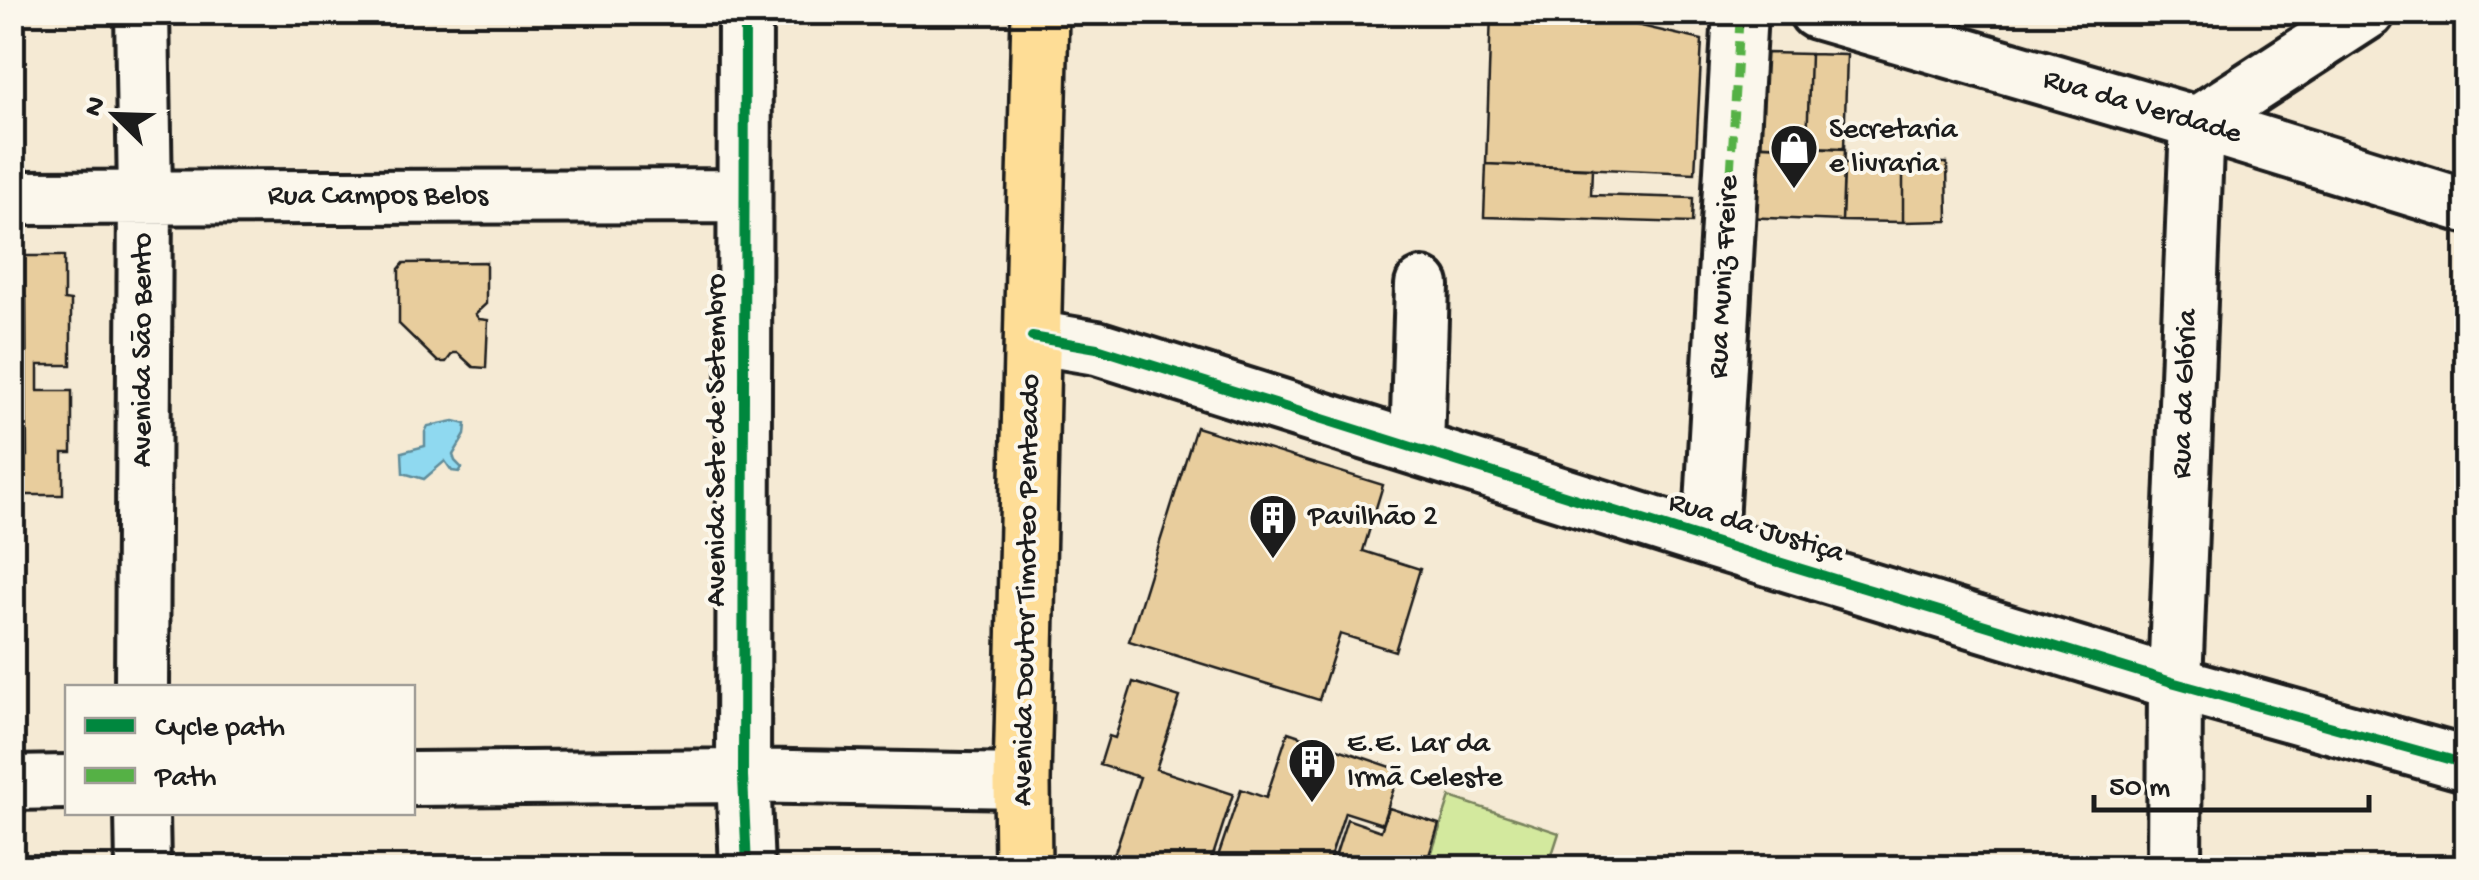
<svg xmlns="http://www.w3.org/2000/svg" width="2479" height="880" font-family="'Gochi Hand',sans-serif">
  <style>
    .green { fill: #d3e99e; stroke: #78825d; stroke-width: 2.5 }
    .water { fill: #8fd9f0; stroke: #618d9b; stroke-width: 2.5 }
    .building { fill: #e8cd9d; stroke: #1c1c1c; stroke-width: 2.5 }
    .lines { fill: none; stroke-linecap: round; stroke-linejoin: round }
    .minor-casing { stroke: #1c1c1c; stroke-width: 60 }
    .major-casing { stroke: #1c1c1c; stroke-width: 62 }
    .minor { stroke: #fbf7ec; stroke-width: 52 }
    .major { stroke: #fedd96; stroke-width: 55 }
    .quiet { stroke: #55b145; stroke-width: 8; stroke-dasharray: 15 8; stroke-linecap: butt }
    .cycleway-casing { stroke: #fbf7ec; stroke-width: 16 }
    .cycleway { stroke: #00873e; stroke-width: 10 }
    .labels { text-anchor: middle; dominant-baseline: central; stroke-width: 8; stroke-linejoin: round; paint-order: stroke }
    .street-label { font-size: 30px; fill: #1c1c1c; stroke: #fbf7ec }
    .poi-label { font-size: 30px; fill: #1c1c1c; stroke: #fbf7ec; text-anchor: start }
  </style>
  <rect width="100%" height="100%" fill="#f5ead4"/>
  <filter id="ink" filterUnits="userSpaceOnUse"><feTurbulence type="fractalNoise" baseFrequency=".01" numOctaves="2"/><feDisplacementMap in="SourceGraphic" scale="20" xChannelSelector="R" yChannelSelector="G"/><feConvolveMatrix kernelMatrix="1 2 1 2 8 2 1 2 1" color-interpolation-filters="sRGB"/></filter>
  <g filter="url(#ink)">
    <path class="green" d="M1450,797L1559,833L1548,867H1427Z"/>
    <path class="water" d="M454,421L466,424L465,435L453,455L455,461L462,468L459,472L452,471L445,461L424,479L403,473L402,452L425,446V432L428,426Z"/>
    <path class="building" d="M1491,12H1580L1702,40L1695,173L1486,164Z
      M1860,12H1968L1958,41Z
      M1765,53L1810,54L1807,147L1761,145Z
      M1810,54L1847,55L1844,148L1807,147Z
      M1748,144L1845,149L1842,221L1744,217Z
      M1844,163H1903V222L1842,221Z
      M1903,163H1947L1948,221L1903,222Z
      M1486,164L1592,168L1591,195L1693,198L1692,223L1484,217Z
      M18,256H64V300L71,301V365H38V391H72V453H63V495H21V485L12,484V270H18Z
      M486,262V304L475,314L479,319L488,320L486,368L473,367L458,353H453L446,362H438L399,324V269L404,263Z
      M12,298H26L27,456H12Z
      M1196,427L1383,485L1363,551L1420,569L1395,651L1340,634L1319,700L1129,641Z
      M1133,682L1180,697L1156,769L1233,794L1209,868H1122L1111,864L1140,777L1100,765L1109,736L1115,738Z
      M1288,732L1400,770L1382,824L1345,812L1329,861L1348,868H1214L1241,789L1266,798Z
      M1389,808L1439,824L1425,868H1367L1335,857L1347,819L1381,831Z"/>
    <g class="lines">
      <g class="minor-casing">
        <path id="minor" d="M142,12L145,197L142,688
          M745,12L743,776L747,868
          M1816,12L2197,123L2466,206
          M2197,123L2368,12
          M12,198L743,196
          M1032,337L1097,348L1710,541L2175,683L2466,764
          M1417,448L1422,285
          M1710,541L1740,12
          M412,779L743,776L1022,781
          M12,783L68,782
          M142,812L143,868
          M2174,868L2175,683L2197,123"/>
      </g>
      <g class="major-casing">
        <path id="major" d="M1023,868L1022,781L1040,12"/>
      </g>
      <use href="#minor" class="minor"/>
      <use href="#major" class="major"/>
      <path class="quiet" d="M1816,12L1849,22
        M1728,217L1740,12"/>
      <g class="cycleway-casing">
        <path id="cycleway" d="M745,12L743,776L747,868
          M1032,337L1097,348L1710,541L2175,683L2466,764"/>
      </g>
      <use href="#cycleway" class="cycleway"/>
    </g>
  </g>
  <defs>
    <g id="shop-pin" transform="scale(2.5)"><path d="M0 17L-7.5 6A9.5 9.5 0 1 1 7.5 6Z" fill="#1c1c1c" stroke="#fbf7ec"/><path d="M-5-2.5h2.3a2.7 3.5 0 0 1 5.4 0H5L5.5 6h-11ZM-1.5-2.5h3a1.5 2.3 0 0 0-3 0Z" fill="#fff"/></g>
    <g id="building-pin" transform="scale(2.5)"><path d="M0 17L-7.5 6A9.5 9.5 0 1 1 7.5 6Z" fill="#1c1c1c" stroke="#fbf7ec"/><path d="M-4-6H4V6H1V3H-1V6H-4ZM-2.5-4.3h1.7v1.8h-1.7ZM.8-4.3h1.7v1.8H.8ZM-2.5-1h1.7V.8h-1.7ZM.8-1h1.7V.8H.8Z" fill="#fff"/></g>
  </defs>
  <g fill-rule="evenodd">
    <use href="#shop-pin" x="1794" y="148"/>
    <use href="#building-pin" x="1273" y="518"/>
    <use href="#building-pin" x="1312" y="762"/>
  </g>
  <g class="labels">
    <g class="street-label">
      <text transform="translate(2142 108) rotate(16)">Rua da Verdade</text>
      <text x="378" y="197">Rua Campos Belos</text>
      <text transform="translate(1725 277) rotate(-87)">Rua Muniz Freire</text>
      <text transform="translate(144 350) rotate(-90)">Avenida São Bento</text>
      <text transform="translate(2186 394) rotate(-88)">Rua da Glória</text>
      <text transform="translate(718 440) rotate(-90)">Avenida Sete de Setembro</text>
      <text transform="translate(1756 529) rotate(17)">Rua da Justiça</text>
      <text transform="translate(1028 590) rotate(-89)">Avenida Doutor Timoteo Penteado</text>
    </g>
    <g class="poi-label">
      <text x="1829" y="131">Secretaria<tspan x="1829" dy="34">e livraria</tspan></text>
      <text x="1308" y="518">Pavilhão 2</text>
      <text x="1347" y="745">E.E. Lar da<tspan x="1347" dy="34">Irmã Celeste</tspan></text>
    </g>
  </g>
  <rect width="2479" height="880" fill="none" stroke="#fbf7ec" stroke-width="50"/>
  <rect x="25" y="25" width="2429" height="830" fill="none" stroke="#1c1c1c" stroke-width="4" filter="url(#ink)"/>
  <rect x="65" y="685" width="350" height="130" fill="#fbf7ec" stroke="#a29f99" stroke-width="2.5"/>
  <rect x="85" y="718" width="50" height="15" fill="#00873e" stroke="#a29f99" stroke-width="2.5"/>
  <text x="155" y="735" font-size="30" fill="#1c1c1c">Cycle path</text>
  <rect x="85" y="768" width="50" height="15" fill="#55b145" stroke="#a29f99" stroke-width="2.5"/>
  <text x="155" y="785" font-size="30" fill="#1c1c1c">Path</text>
  <g transform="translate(115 115) rotate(293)" stroke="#fbf7ec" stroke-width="8" paint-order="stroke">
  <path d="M0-8L18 38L0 25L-18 38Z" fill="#1c1c1c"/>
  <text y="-15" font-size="28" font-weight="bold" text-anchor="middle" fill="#1c1c1c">N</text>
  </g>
  <path d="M2094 795v15h275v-15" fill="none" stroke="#1c1c1c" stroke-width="5"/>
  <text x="2109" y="795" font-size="30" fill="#1c1c1c" stroke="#fbf7ec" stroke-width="8" paint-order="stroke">50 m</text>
</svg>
